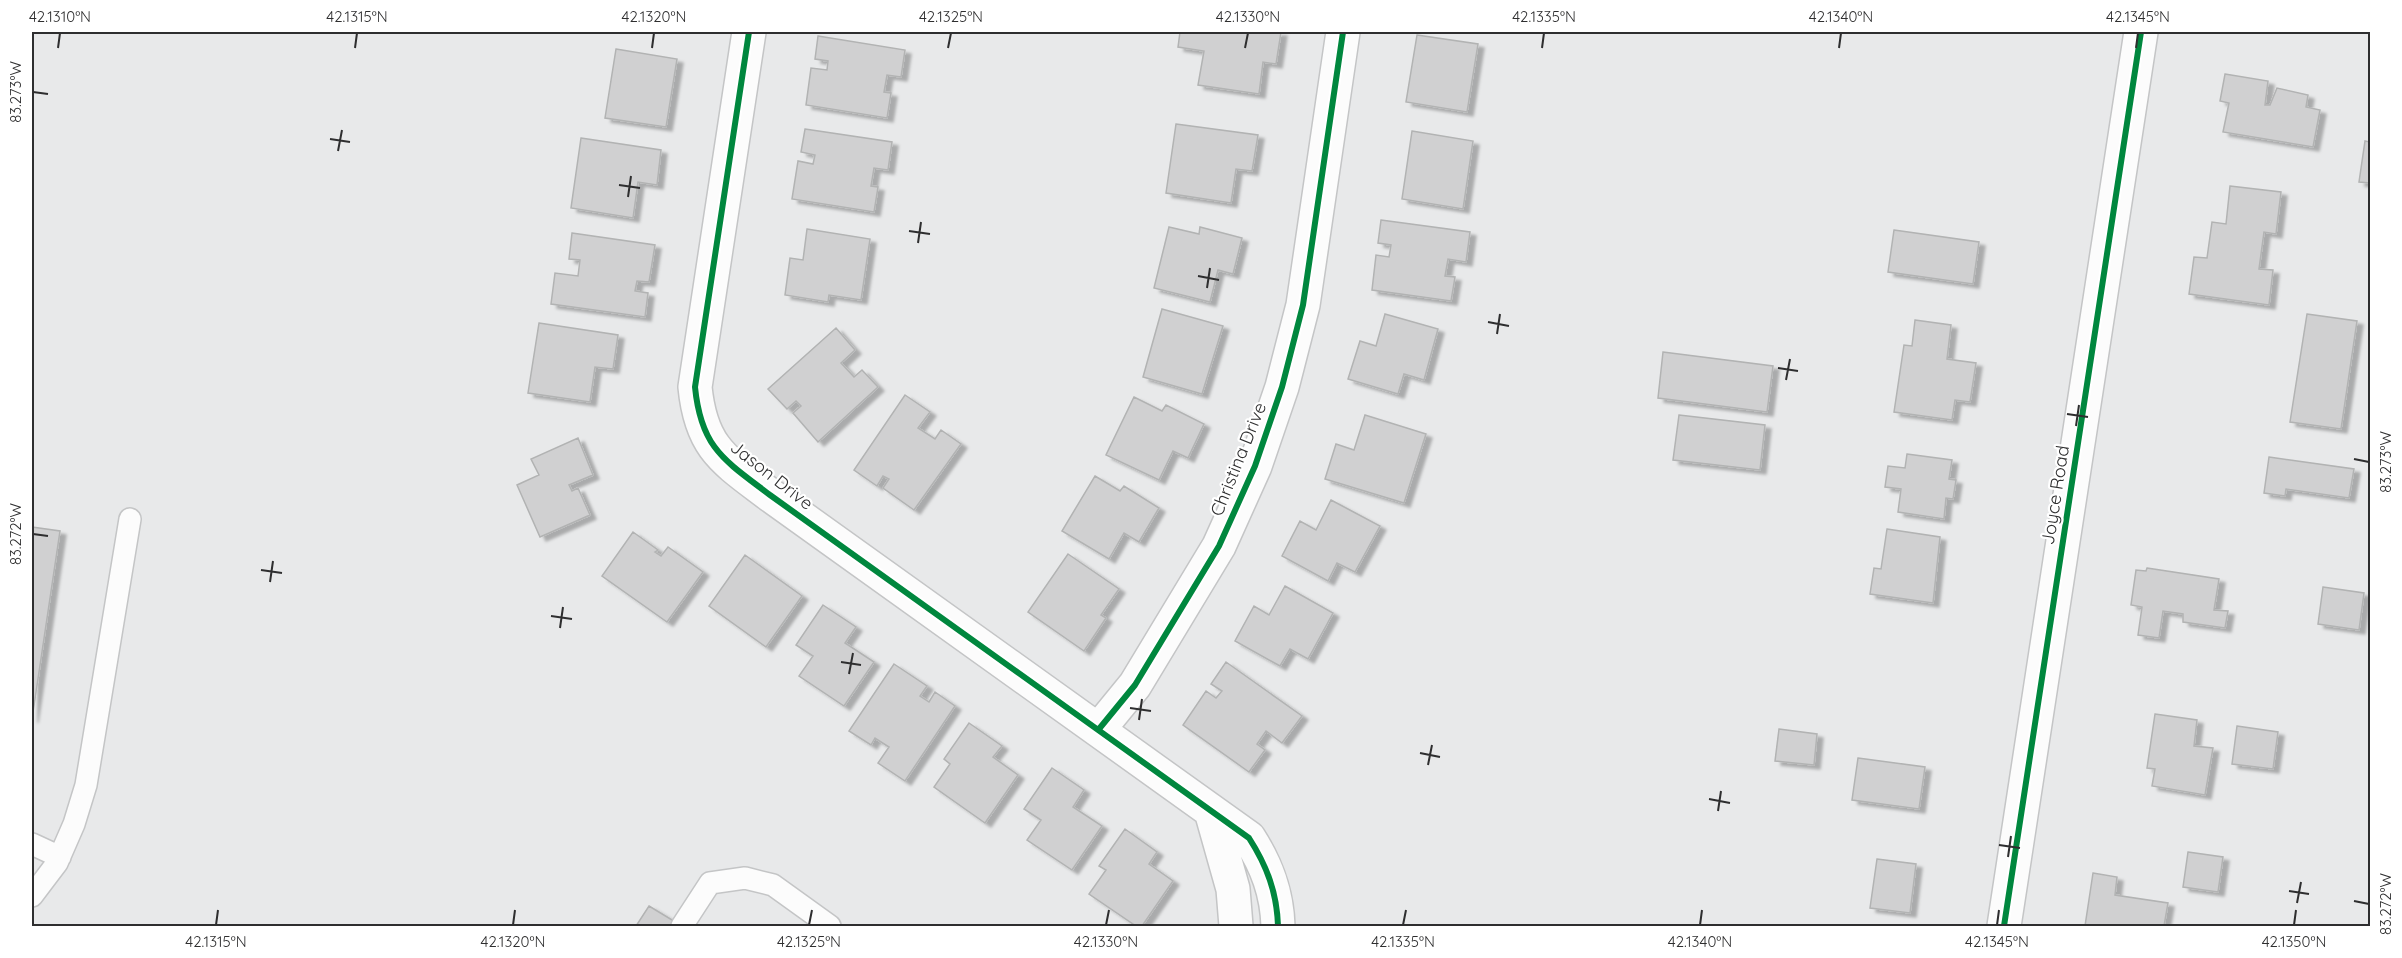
<svg xmlns="http://www.w3.org/2000/svg" width="2402" height="958" font-family="Quicksand,sans-serif">
  <style>
    .building { fill: #d0d0d1; stroke: #b2b3b3; stroke-width: 1.5; filter: url(#shadow) }
    .lines { fill: none; stroke-linecap: round; stroke-linejoin: round }
    .lane-casing { stroke: #c4c5c6; stroke-width: 24 }
    .street-casing { stroke: #c4c5c6; stroke-width: 36 }
    .lane { stroke: #fcfcfc; stroke-width: 21 }
    .street { stroke: #fcfcfc; stroke-width: 33 }
    .cycleway-casing { stroke: #fff; stroke-width: 10 }
    .cycleway { stroke: #00873e; stroke-width: 6 }
    .ticks { fill: none; stroke: #2e2e2f; stroke-width: 2 }
    .labels { text-anchor: middle; dominant-baseline: central; stroke-width: 4.5; stroke-linejoin: round; paint-order: stroke }
    .street-label { font-size: 18px; fill: #2e2e2f; stroke: #fff }
    .neatline { fill: none; stroke: #2e2e2f; stroke-width: 2 }
    .ticks-label { font-size: 15px; text-anchor: middle; fill: #2e2e2f }
  </style>
  <defs>
    <filter id="shadow"><feDropShadow dx="6" dy="4" stdDeviation="1.5" flood-color="#0004"/></filter>
  </defs>
  <rect width="100%" height="100%" fill="#e8e9ea"/>
  <path class="building" d="M1180,32H1281L1276,64L1263,62L1259,94L1198,85L1204,51L1178,47Z
    M1417,35L1478,44L1467,112L1406,102Z
    M818,36L905,50L901,77L887,75L884,92L891,93L887,118L806,105L811,68L827,70L828,61L815,59Z
    M616,49L677,59L666,127L605,118Z
    M2225,74L2268,81L2265,105H2270L2277,88L2308,95L2306,107L2320,110L2313,147L2223,132L2229,103L2220,101Z
    M1176,124L1258,135L1252,171L1236,169L1231,203L1166,193Z
    M805,129L892,142L888,170L874,168L871,186L878,187L874,212L792,199L798,161L813,164L815,155L801,152Z
    M1412,131L1473,141L1463,209L1402,199Z
    M581,138L661,150L657,185L638,182L633,218L571,208Z
    M2365,141L2370,142V183L2359,182Z
    M2230,186L2281,192L2276,234L2264,232L2259,269L2273,270L2269,305L2189,294L2194,257L2207,258L2212,222L2226,224Z
    M1381,220L1470,232L1466,262L1448,259L1445,276L1455,277L1451,301L1372,290L1376,255L1389,257L1391,245L1378,243Z
    M1169,227L1199,234L1200,227L1242,238L1233,274L1218,270L1210,302L1154,288Z
    M807,229L870,239L861,300L829,295L828,302L785,295L790,258L803,260Z
    M1894,230L1979,242L1973,284L1888,272Z
    M572,233L655,245L649,282L637,281L635,291L648,293L645,317L551,304L555,273L578,276L580,260L569,259Z
    M1162,309L1223,326L1202,394L1143,377Z
    M1385,314L1438,329L1424,380L1404,374L1398,394L1348,379L1360,341L1376,346Z
    M2307,314L2357,321L2341,429L2290,422Z
    M1915,320L1951,325L1947,359L1976,363L1970,402L1955,400L1952,420L1894,412L1904,345L1912,346Z
    M539,323L618,335L613,369L595,367L590,402L528,393Z
    M836,328L855,350L841,363L854,377L862,370L878,387L818,442L793,413L801,406L796,401L787,409L768,389Z
    M1663,352L1773,366L1767,412L1658,398Z
    M905,395L930,412L918,428L935,439L941,430L961,444L914,510L883,488L889,479L883,476L877,486L854,470Z
    M1134,397L1162,411L1166,405L1204,424L1188,458L1173,451L1159,480L1106,455Z
    M1365,415L1426,434L1404,503L1325,479L1336,444L1354,450Z
    M1679,415L1765,425L1760,470L1673,460Z
    M578,438L593,475L569,485L572,491L578,488L590,515L540,537L517,485L539,475L531,459Z
    M1907,454L1952,460L1949,479L1956,480L1953,499L1946,498L1944,519L1898,512L1901,489L1885,487L1888,466L1905,468Z
    M2269,457L2354,469L2349,498L2286,489L2285,496L2264,493Z
    M1095,476L1120,491L1124,486L1159,508L1139,542L1124,533L1109,559L1062,531Z
    M1331,500L1380,526L1355,572L1337,563L1328,581L1282,556L1300,521L1316,530Z
    M32,527L60,531L32,719Z
    M1887,529L1940,537L1933,603L1870,594L1874,568L1881,569Z
    M633,532L658,550L655,552L661,556L668,547L703,572L667,622L602,576Z
    M1068,554L1119,589L1101,615L1106,618L1084,651L1028,612Z
    M745,555L802,596L766,647L709,606Z
    M2147,568L2219,579L2214,610L2228,611L2225,628L2183,622V614L2163,611L2159,638L2138,635L2142,607L2131,605L2136,570L2146,571Z
    M1285,586L1333,613L1308,659L1290,649L1280,666L1235,641L1254,606L1269,615Z
    M2323,587L2364,593L2359,630L2318,624Z
    M823,605L856,627L845,643L874,662L844,706L799,676L813,656L796,645Z
    M1226,662L1302,716L1282,743L1266,731L1257,744L1265,750L1249,772L1183,725L1206,691L1216,698L1222,691L1211,684Z
    M894,664L927,686L920,696L929,702L935,692L955,706L905,781L878,763L889,747L875,738L871,745L849,731Z
    M2155,714L2197,720L2194,746L2213,748L2205,795L2152,786L2155,769L2147,768Z
    M969,723L1002,746L993,757L1018,775L985,823L934,787L950,764L944,759Z
    M2237,726L2278,732L2273,769L2232,764Z
    M1779,729L1817,734L1814,765L1775,761Z
    M1858,758L1925,767L1919,809L1852,800Z
    M1052,768L1084,790L1073,807L1102,826L1072,870L1027,840L1041,820L1024,809Z
    M1125,829L1157,852L1149,864L1173,881L1142,926H1136L1089,894L1106,870L1099,866Z
    M2188,852L2223,857L2218,892L2183,887Z
    M1877,859L1916,864L1910,913L1870,908Z
    M2093,873L2117,877L2115,895L2168,903L2164,926H2085Z
    M649,906L682,926H636Z"/>
  <g class="lines">
    <g class="lane-casing">
      <path id="lane" d="M32,844L60,857
        M32,896L57,863L74,824L86,785L130,519
        M682,926L710,883L745,878L773,885L830,926"/>
    </g>
    <g class="street-casing">
      <path id="street" d="M749,32L695,387C701,448 724,460 770,495L1249,838C1267,866 1277,893 1278,926
        M1099,729L1135,685L1219,546L1255,466L1282,387L1303,305L1343,32
        M1211,811L1233,889L1236,926
        M2004,926L2141,32"/>
    </g>
    <use href="#lane" class="lane"/>
    <use href="#street" class="street"/>
    <g class="cycleway-casing">
      <path id="cycleway" d="M749,32L695,387C701,448 724,460 770,495L1249,838C1267,866 1277,893 1278,926
        M1099,729L1135,685L1219,546L1255,466L1282,387L1303,305L1343,32
        M2004,926L2141,32"/>
    </g>
    <use href="#cycleway" class="cycleway"/>
  </g>
  <path class="ticks" d="M58,48L60,33M355,48L357,33M652,48L654,33M948,48L951,33M1245,48L1248,33M1542,48L1544,33M1839,48L1841,33M2136,48L2138,33M33,92L48,94M330,139L350,142M338,151L342,130M619,185L640,188M628,197L631,176M909,231L930,234M918,243L921,222M1198,276L1219,280M1207,288L1210,268M1488,322L1509,326M1497,334L1500,314M1778,368L1798,371M1786,380L1790,359M2067,414L2088,417M2076,426L2079,405M2354,459L2369,462M33,534L48,536M261,570L282,573M270,582L273,561M551,616L572,619M560,628L563,607M841,662L861,665M849,674L853,653M1130,708L1151,711M1139,720L1142,699M1420,753L1440,757M1428,765L1432,745M1709,799L1730,803M1718,811L1721,791M1999,845L2020,848M2008,857L2011,836M2289,891L2309,894M2354,901L2369,904M2297,903L2301,882M216,925L218,910M513,925L515,910M809,925L812,910M1106,925L1109,910M1403,925L1406,910M1700,925L1702,910M1997,925L1999,910M2294,925L2296,910"/>
  <g class="labels">
    <g class="street-label">
      <text transform="translate(1238 459) rotate(-68)">Christina Drive</text>
      <text transform="translate(772 475) rotate(38)">Jason Drive</text>
      <text transform="translate(2055 495) rotate(-81)">Joyce Road</text>
    </g>
  </g>
  <rect width="2402" height="958" fill="none" stroke="#ffffff" stroke-width="66"/>
  <rect x="33" y="33" width="2336" height="892" class="neatline"/>
  <g class="ticks-label">
    <text x="60" y="22">42.1310°N</text>
    <text x="357" y="22">42.1315°N</text>
    <text x="654" y="22">42.1320°N</text>
    <text x="951" y="22">42.1325°N</text>
    <text x="1248" y="22">42.1330°N</text>
    <text x="1544" y="22">42.1335°N</text>
    <text x="1841" y="22">42.1340°N</text>
    <text x="2138" y="22">42.1345°N</text>
    <text transform="translate(16 92) rotate(-90)" y="5">83.273°W</text>
    <text transform="translate(2386 462) rotate(-90)" y="5">83.273°W</text>
    <text transform="translate(16 534) rotate(-90)" y="5">83.272°W</text>
    <text transform="translate(2386 904) rotate(-90)" y="5">83.272°W</text>
    <text x="216" y="947">42.1315°N</text>
    <text x="513" y="947">42.1320°N</text>
    <text x="809" y="947">42.1325°N</text>
    <text x="1106" y="947">42.1330°N</text>
    <text x="1403" y="947">42.1335°N</text>
    <text x="1700" y="947">42.1340°N</text>
    <text x="1997" y="947">42.1345°N</text>
    <text x="2294" y="947">42.1350°N</text>
  </g>
</svg>
